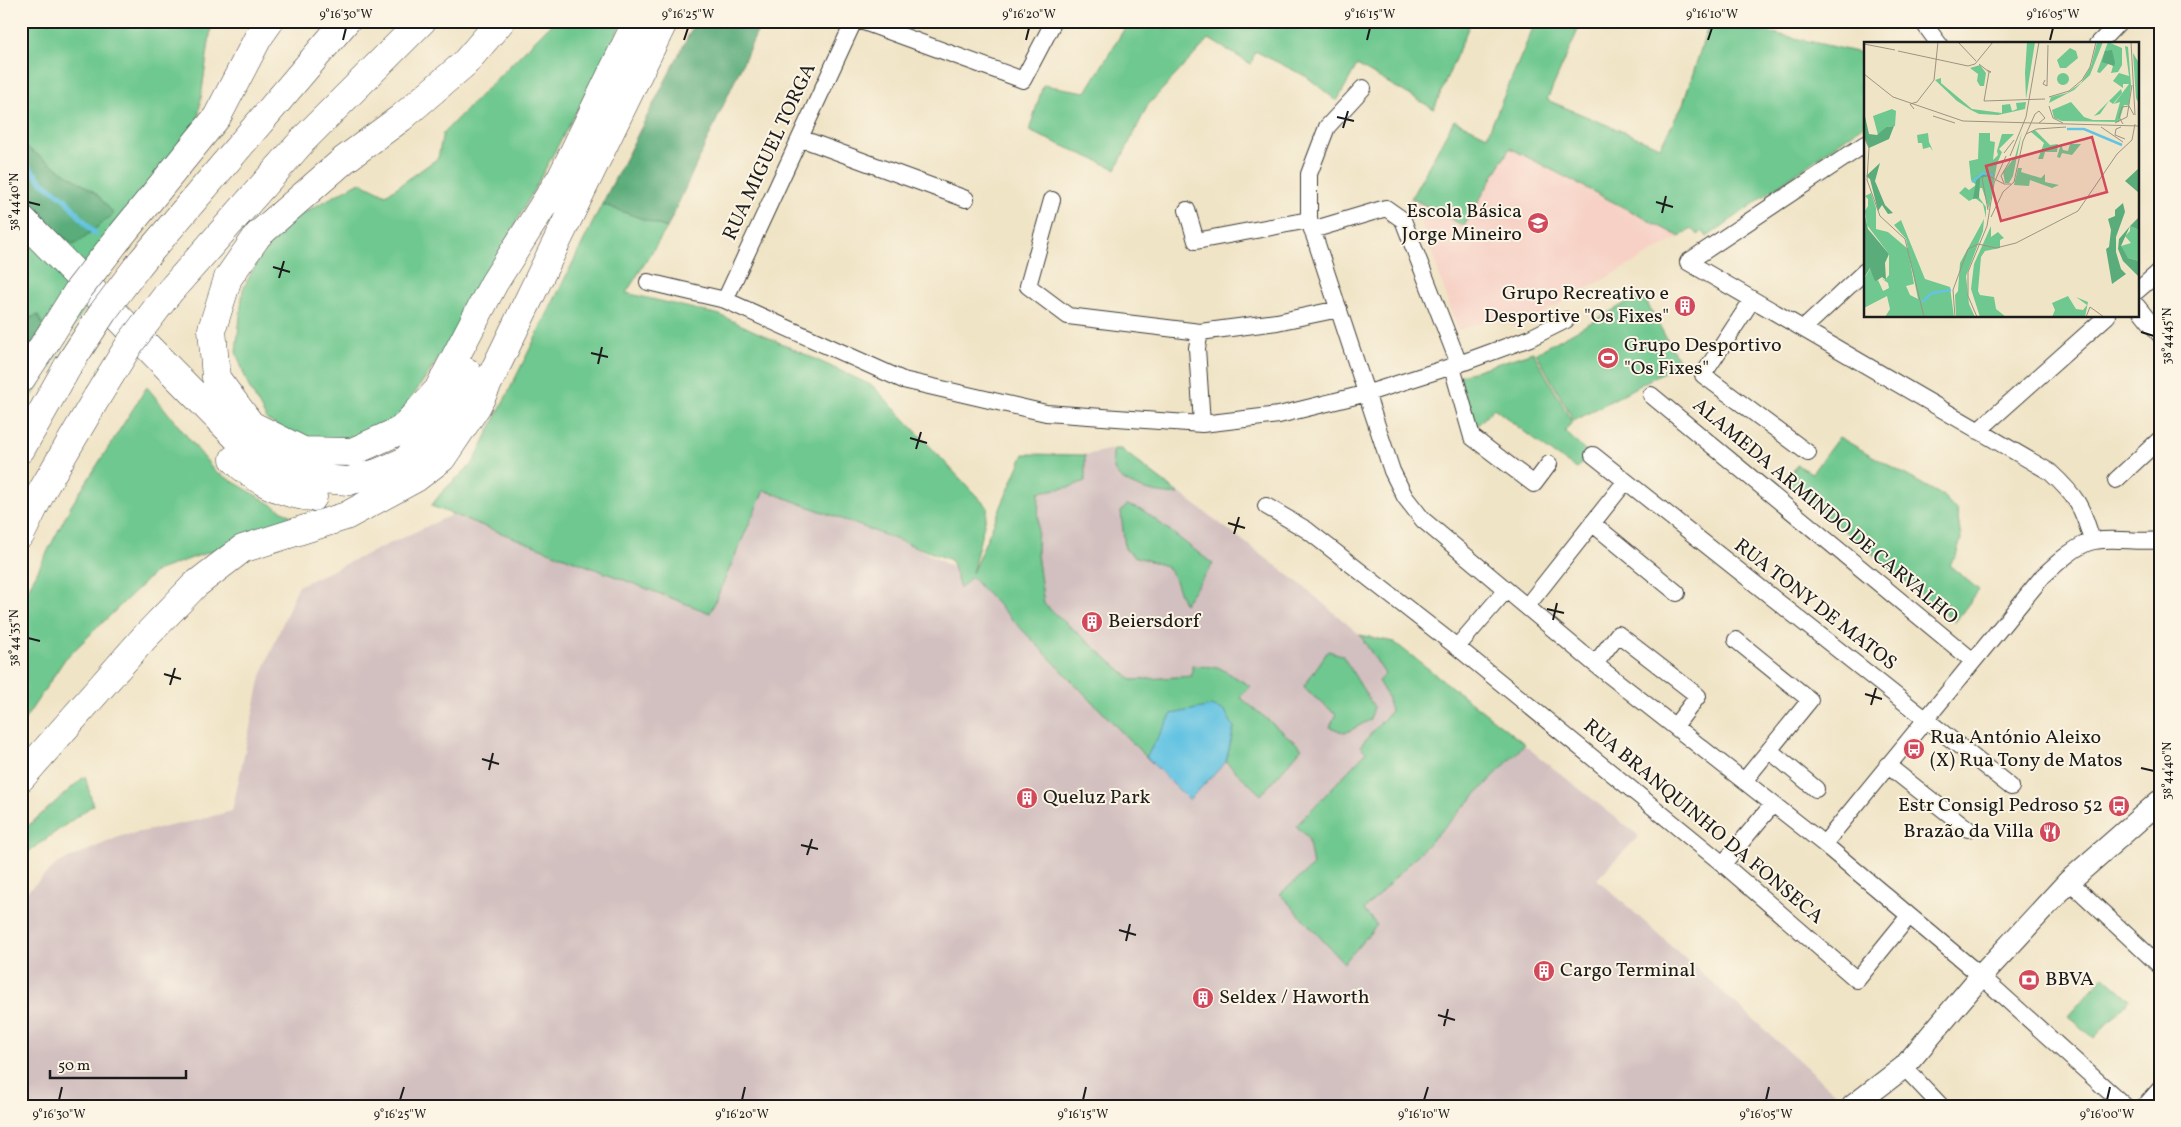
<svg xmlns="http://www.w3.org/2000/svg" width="2181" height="1127" font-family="Vollkorn,serif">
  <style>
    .built { fill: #f7d1c6 }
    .industrial { fill: #d2bfbf }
    .green { fill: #6ec88f; stroke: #457256 }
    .forest { fill: #5aac7a; stroke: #3b644b }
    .water { fill: #64c3e2; stroke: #40707f }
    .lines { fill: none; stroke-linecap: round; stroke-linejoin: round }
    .stream { stroke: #64c3e2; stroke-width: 5.5 }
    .street-casing { stroke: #3c3a36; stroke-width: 18 }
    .secondary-casing { stroke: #3c3a36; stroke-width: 24 }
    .highway-casing { stroke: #3c3a36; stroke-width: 29 }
    .street { stroke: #fff; stroke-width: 16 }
    .secondary { stroke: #fff; stroke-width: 22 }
    .highway { stroke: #fff; stroke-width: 28 }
    .highway-bridge-casing { stroke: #3c3a36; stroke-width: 29; stroke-linecap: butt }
    .highway-bridge { stroke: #fff; stroke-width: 28 }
    .ticks { fill: none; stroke: #1c1c1c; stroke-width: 2 }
    .labels { text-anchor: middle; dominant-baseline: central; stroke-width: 4; stroke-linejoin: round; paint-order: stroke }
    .street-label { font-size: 20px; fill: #1c1c1c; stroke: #fcf5e5 }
    .poi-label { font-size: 20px; fill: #1c1c1c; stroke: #fcf5e5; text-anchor: start }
    .inset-river { fill: none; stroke: #64c3e2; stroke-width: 2.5 }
    .inset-road { fill: none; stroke: #9b9482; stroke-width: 1 }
    .view { fill: #d1495b; fill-opacity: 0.15; stroke: #d1495b; stroke-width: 2.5 }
    .inset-edge { fill: none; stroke: #1c1c1c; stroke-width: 2.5 }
    .neatline { fill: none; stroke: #1c1c1c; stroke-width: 2 }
    .ticks-label { font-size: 12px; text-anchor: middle; fill: #1c1c1c }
  </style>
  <rect width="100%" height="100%" fill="#fcf5e5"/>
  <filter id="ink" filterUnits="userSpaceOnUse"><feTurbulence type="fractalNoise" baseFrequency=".02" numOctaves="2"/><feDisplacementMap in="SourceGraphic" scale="10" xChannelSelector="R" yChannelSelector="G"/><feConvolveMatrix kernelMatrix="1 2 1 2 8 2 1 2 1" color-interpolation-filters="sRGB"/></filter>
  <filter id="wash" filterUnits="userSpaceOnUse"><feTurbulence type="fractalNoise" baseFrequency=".0096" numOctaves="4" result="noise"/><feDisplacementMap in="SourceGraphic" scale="20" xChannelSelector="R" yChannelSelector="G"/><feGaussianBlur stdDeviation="1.12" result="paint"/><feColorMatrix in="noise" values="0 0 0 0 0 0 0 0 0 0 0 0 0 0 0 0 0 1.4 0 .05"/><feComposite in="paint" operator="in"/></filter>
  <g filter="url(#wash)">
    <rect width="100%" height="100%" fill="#f0e4c6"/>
    <path class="built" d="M1454,120L1509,147L1680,237L1518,327L1490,320L1458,330L1417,210L1404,207L1411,198Z"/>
    <path class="industrial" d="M1113,449H1121L1303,586L1360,635L1394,642L1639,836L1597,879L1835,1093L1893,1099L1899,1106H21V897L58,863L121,836L194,821L232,811L261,676L298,586L460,511L754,460L971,577L1024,454L1085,455Z"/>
    <path class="green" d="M21,21H212L198,119L21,415Z
      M554,21H622L606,57L455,335L399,416L354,440L321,441L288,432L267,420L248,385L236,352L243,289L258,260L294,218L360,182L386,195L438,158L443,133Z
      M1129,21H1471L1434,109L1357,65L1337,101L1307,77L1255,51L1251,64L1209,39L1148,105L1116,169L1029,131L1043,85L1086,92Z
      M1536,21H1582L1547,100L1660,147L1683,104L1710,21H1720L1865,54V124L1707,237L1703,231L1698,235L1691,228L1680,237L1510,148L1464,226L1411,198L1454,120L1487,136Z
      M602,204L667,228L626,293L720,315L873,386L988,508L972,573L1024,454L1085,455V481L1070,487L1039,492L1037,554L1044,604L1132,680L1192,676V666L1218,667L1250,686L1240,697L1302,748L1261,795L1226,762L1234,728L1172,714L1146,757L971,577L960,589L951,560L764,490L710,613L431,506L442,492L473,463Z
      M1642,294L1680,363L1574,421L1536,353Z
      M1533,352L1572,422L1565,431L1588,454L1577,469L1549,451L1494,408L1475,428L1459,376Z
      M147,387L215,471L298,520L156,571L65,659L21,725V603L71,506Z
      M1839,437L1943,496L1957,511L1961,539L1956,556L1949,565L1979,590L1955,622L1785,482L1797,465L1812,473Z
      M1113,449H1121L1179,494C1162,496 1121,487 1114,469C1112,464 1113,455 1113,449Z
      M1127,505L1144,511L1213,564L1184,604L1173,576L1166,566L1134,556L1125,549L1121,512Z
      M1360,635L1394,642L1525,744L1364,910L1377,925L1344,963L1280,894L1313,866L1308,837L1296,826L1366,752L1360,746L1391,711L1387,696L1378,681L1385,674Z
      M1328,651L1342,655L1374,707L1370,720L1345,733L1330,727L1336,714L1308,692L1304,686Z
      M85,776L93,805L21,857V832Z
      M2104,976L2130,999L2094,1039L2068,1016Z"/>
    <path class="forest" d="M696,21H762L667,228L602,204Z
      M21,144L96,193L114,214L74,245L21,204Z
      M38,315L43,326L21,361V321Z"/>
    <path class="water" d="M1211,706L1225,711L1234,728L1226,762L1189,800L1146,757L1172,714Z"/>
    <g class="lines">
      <path class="stream" d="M21,158L42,182L64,198L95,234"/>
    </g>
  </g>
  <g filter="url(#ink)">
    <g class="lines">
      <g class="street-casing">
        <path id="street" d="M861,21L1023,80L1054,21
          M1922,21L1939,44
          M2098,44L2120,21
          M1363,88L1327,127L1309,174V220L1392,471L1405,497L1423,520L1595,664L1824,844L1981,976L2125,1106
          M800,138L966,199
          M1865,144L1688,262L2050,472C2076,496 2083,507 2092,541
          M1052,200L1028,286L1068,316L1200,332
          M1187,210L1196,241L1309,220
          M1312,230L1386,208L1403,220L1459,364
          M648,282L725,300L903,380L1046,413L1202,424L1279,415L1368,393L1459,364L1530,338L1566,320
          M2137,291L2160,271
          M725,300L854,21
          M1752,300L1703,375L1808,453
          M2137,306L2160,335
          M1803,329L1865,271
          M1452,367L1472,437L1534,484L1549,464
          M1651,395L1973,661
          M1202,424L1197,348L1200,332L1277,322L1339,309
          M1978,431L2107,316
          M1593,455L2011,787
          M2116,480L2160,439
          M1266,506L1307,530L1457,647L1723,864L1857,980L1909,916
          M1592,523L1677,593
          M1527,606L1625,482
          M1736,640L1810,700L1744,781
          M1457,647L1506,590
          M1595,664L1618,634L1698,696L1675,726
          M1769,750L1816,789
          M1887,765L1968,829
          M1824,844L2043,576C2056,564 2077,544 2094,541C2116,537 2138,543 2160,540
          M1723,864L1773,804
          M2069,881L2160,966
          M1904,1067L1941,1106
          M2145,1106L2160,1089"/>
      </g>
      <g class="secondary-casing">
        <path id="secondary" d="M1853,1106L1904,1067L1981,976L2069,881L2160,801"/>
      </g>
      <g class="highway-casing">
        <path id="highway" d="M501,21L464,64L401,118L344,160L258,235L228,278L212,329L216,378L251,425L303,451L352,452L401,430L438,390L494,283L558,182
          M551,199L637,21
          M21,218L251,452L276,467L304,478L349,481L377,473L405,461L436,430L467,372
          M118,239L217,117L258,38L270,21
          M140,263L346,21
          M170,291L304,139L422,21
          M21,379L45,343
          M21,449L68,366
          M234,459C254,480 284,495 313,497
          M21,534L43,489L97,397
          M21,778L144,638L195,585L242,549L346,516L416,478L442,458L477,406L664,21"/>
      </g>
      <use href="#street" class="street"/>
      <use href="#secondary" class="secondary"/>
      <use href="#highway" class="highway"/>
      <g class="highway-bridge-casing">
        <path id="highway-bridge" d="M45,343L79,289L118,239
          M68,366L103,312L140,263
          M97,397L131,342L170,291"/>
      </g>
      <use href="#highway-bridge" class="highway-bridge"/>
    </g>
  </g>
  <path class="ticks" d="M343,40L346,28M684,40L688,28M1026,40L1029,28M1367,40L1370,28M1708,40L1712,28M2050,40L2053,28M1337,117L1354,121M1343,128L1348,111M28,202L40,205M1656,202L1673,207M1662,213L1666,196M273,267L290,272M279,278L284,261M2141,332L2154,336M591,353L608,357M598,364L602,347M910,438L927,443M916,449L921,432M1228,523L1245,528M1234,534L1239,517M1547,609L1564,613M1553,620L1557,603M28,638L40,641M164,674L181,679M170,685L175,668M1865,694L1882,699M1871,705L1876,688M482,759L499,764M2141,768L2154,771M489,770L493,753M801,845L818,849M807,855L812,839M1119,930L1136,935M1126,941L1130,924M1438,1015L1455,1020M1444,1026L1448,1009M59,1100L62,1087M400,1100L404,1087M742,1100L745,1087M1083,1100L1086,1087M1424,1100L1428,1087M1766,1100L1769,1087M2107,1100L2110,1087"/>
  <defs>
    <g id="school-disc" transform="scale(1.125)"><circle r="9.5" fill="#d1495b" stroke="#fcf5e5"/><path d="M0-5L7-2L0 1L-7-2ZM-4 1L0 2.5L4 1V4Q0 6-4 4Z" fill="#fff"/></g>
    <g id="building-disc" transform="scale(1.125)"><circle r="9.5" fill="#d1495b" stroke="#fcf5e5"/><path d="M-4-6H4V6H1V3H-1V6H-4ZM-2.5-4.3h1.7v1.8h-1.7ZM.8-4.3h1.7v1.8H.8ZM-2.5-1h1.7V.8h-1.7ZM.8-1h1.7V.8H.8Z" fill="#fff"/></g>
    <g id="stadium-disc" transform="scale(1.125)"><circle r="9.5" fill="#d1495b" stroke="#fcf5e5"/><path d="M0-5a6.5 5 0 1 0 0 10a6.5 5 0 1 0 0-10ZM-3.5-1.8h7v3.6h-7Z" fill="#fff"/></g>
    <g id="bus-disc" transform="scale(1.125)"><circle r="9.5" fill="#d1495b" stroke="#fcf5e5"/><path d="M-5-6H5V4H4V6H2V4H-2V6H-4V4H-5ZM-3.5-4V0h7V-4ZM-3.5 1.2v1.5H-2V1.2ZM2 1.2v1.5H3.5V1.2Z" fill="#fff"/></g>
    <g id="restaurant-disc" transform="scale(1.125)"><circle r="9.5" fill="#d1495b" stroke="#fcf5e5"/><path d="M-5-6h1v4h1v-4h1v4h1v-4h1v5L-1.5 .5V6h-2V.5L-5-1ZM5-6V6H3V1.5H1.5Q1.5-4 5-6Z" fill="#fff"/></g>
    <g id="bank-disc" transform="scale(1.125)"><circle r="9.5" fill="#d1495b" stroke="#fcf5e5"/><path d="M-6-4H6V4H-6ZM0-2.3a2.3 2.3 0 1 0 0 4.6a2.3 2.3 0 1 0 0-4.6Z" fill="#fff"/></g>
  </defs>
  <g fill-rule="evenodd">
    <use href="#school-disc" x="1538" y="223"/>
    <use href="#building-disc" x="1685" y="306"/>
    <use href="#stadium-disc" x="1608" y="358"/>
    <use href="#building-disc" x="1092" y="622"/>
    <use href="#bus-disc" x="1914" y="749"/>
    <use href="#building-disc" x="1027" y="798"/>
    <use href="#bus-disc" x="2119" y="806"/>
    <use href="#restaurant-disc" x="2050" y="832"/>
    <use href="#building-disc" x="1544" y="971"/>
    <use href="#bank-disc" x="2029" y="980"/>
    <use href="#building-disc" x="1203" y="998"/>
  </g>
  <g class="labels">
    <g class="street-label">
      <text transform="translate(770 152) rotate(-65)">RUA MIGUEL TORGA</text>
      <text transform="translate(1825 512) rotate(40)">ALAMEDA ARMINDO DE CARVALHO</text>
      <text transform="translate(1815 605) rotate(38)">RUA TONY DE MATOS</text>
      <text transform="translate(1703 822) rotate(40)">RUA BRANQUINHO DA FONSECA</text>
    </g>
    <g class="poi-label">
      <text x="1522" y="212" text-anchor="end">Escola Básica<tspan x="1522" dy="23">Jorge Mineiro</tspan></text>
      <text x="1669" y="294" text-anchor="end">Grupo Recreativo e<tspan x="1669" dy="23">Desportive "Os Fixes"</tspan></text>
      <text x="1624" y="346">Grupo Desportivo<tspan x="1624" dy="23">"Os Fixes"</tspan></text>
      <text x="1108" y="622">Beiersdorf</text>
      <text x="1930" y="738">Rua António Aleixo<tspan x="1930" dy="23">(X) Rua Tony de Matos</tspan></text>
      <text x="1043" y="798">Queluz Park</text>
      <text x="2103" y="806" text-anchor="end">Estr Consigl Pedroso 52</text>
      <text x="2034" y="832" text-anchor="end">Brazão da Villa</text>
      <text x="1560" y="971">Cargo Terminal</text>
      <text x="2045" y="980">BBVA</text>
      <text x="1219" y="998">Seldex / Haworth</text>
    </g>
  </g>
  <g transform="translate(1864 42)">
    <rect width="275" height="275" fill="#f0e4c6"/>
    <path d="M163,0H171L162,57L161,31ZM233,0H239L226,33L210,48L185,61L187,55L203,51L217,41L227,24ZM244,0L258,6V23L254,30L247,31L249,24L245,21L236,31L233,30ZM261,4L264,5L267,43L265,63H260L255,80L198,79L190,76L188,68L207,60L220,75L229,78H251L256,60L250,62L265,42H259V46L249,39L255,31L265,34ZM206,6L212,9L214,16L202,26H196L193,18ZM269,11L275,21V62L272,56ZM116,23L122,31L120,44H116L113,39L114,32L106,26ZM193 37a6 6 0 1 1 12 0a6 6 0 1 1-12 0ZM77,36V41L108,67L138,71V63L146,62L148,69L153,67L152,61L162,60L161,67L134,73L115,72L107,68L93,59L71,38ZM257,47L258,51L249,62L245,59L236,72L230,74ZM28,67L32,69L31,84L22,85L14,93L9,74ZM171,88L186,103L194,102L193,110H181L179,117H174L180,101L167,90ZM158,90L149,134L145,141H141L139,130L151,115ZM64,91L65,100L69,109L66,105L59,107L58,101H54L53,93ZM115,91H126V99L131,100L129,118L134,113L133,109L138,92H150L135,107L138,110L133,122L125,167L118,146H116L114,154L122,165V176L119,162L111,156L105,159L95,151L101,145L105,148L112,143L107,138L105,119L114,117ZM197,102L199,108L204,109L206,102H217L208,113L198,111L196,116L193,115ZM154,126H158L157,130L177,136L181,132V140L195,143L188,146L166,138L165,144L150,143ZM7,151L12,166V187L24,190L44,207L50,242L42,244L46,253L54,257L42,197L30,183L37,178L61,237L86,245L90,275H21L26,267L23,254L0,266V237L7,225L11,240L14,238L19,249L25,246L24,241L17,236L21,238L25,233V212L3,183L1,169L4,164V157L1,154ZM120,177L119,189L102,234L105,262L111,275H92L91,253L94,249L96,221ZM127,184V195L134,190L140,196L136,198V206L121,209L117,215L114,249L116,253L130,255L132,267L142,275H116L107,247L110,222ZM266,184L275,188V219L264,216L257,207V204L267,201L261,194L266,189ZM204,254L212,267L219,268L223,263L212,255L224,260L221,275H188L191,268L188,261Z" fill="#6ec88f"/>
    <path d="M248,8L251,21L250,24L238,20L241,9ZM0,70L5,92L13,93L22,85L30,84L25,97L5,106L0,94ZM16,121L11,139L21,163L29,171L24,172L18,163L14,169L6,137L2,134ZM275,126V151L261,139ZM121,130L130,133L116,136L115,156L109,157L113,134ZM259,161L261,170L252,195V210L257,227L262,232L248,242L242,207L245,205L247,188L244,177L251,174V168ZM0,170L4,187L25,212L21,221L22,238L18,235L11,240L6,226L0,236ZM275,175V188L266,184L257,204L264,216L275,219V235L259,219L254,207L255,197L266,184Z" fill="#5aac7a"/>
    <path class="inset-river" d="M203,87H220L258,103M108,140L119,131L129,133M58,260L68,251L87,248"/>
    <path class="inset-road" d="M94,0L112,19M267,0L271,73M0,2L31,8M34,9L104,24L111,22L129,0M115,22L125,30H127L123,28M125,30L120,59L181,57M0,32L29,55L99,79L275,84M181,38L179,42L183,44L184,3M185,55L205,49L218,38L226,25L232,0M185,64L189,76L199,81M50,67L46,62L53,60L70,38L74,0M69,74L91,81M251,81L263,75L268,43M259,82L255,75L258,65L265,64L270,73M237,85L259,100M257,85L252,87L251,93L261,97M162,92L173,87L202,85M0,95L5,106L3,138L16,174L41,197L60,275M140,111L150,98M146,114L162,75L175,0M140,141L137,134L147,117M124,168L118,136L123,133L140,142H147M127,175L139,150L150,140L159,99L171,72L175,69L181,76L175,81M91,275L89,248L104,207L114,202L132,206L152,201L214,169L253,112L268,98L271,82M113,275L104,254V230L123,184L130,141L142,114M222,275L226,265L240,275"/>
    <path class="view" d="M228,95L243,150L137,179L122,124Z"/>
    <rect width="275" height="275" class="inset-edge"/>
  </g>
  <rect width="2181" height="1127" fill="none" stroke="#fcf5e5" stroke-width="55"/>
  <path d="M50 1070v8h136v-8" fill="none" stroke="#1c1c1c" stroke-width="2.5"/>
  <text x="58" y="1070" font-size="15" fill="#1c1c1c" stroke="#fcf5e5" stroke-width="4" paint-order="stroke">50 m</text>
  <rect x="28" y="28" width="2126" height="1072" class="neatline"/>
  <g class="ticks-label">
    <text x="346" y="18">9°16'30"W</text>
    <text x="688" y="18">9°16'25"W</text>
    <text x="1029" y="18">9°16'20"W</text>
    <text x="1370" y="18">9°16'15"W</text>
    <text x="1712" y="18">9°16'10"W</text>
    <text x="2053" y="18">9°16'05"W</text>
    <text transform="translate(14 202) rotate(-90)" y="4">38°44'40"N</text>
    <text transform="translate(2167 336) rotate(-90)" y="4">38°44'45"N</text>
    <text transform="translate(14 638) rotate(-90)" y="4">38°44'35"N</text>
    <text transform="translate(2167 771) rotate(-90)" y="4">38°44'40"N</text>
    <text x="59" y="1118">9°16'30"W</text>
    <text x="400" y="1118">9°16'25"W</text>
    <text x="742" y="1118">9°16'20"W</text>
    <text x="1083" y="1118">9°16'15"W</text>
    <text x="1424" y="1118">9°16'10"W</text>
    <text x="1766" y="1118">9°16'05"W</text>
    <text x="2107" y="1118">9°16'00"W</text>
  </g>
</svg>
